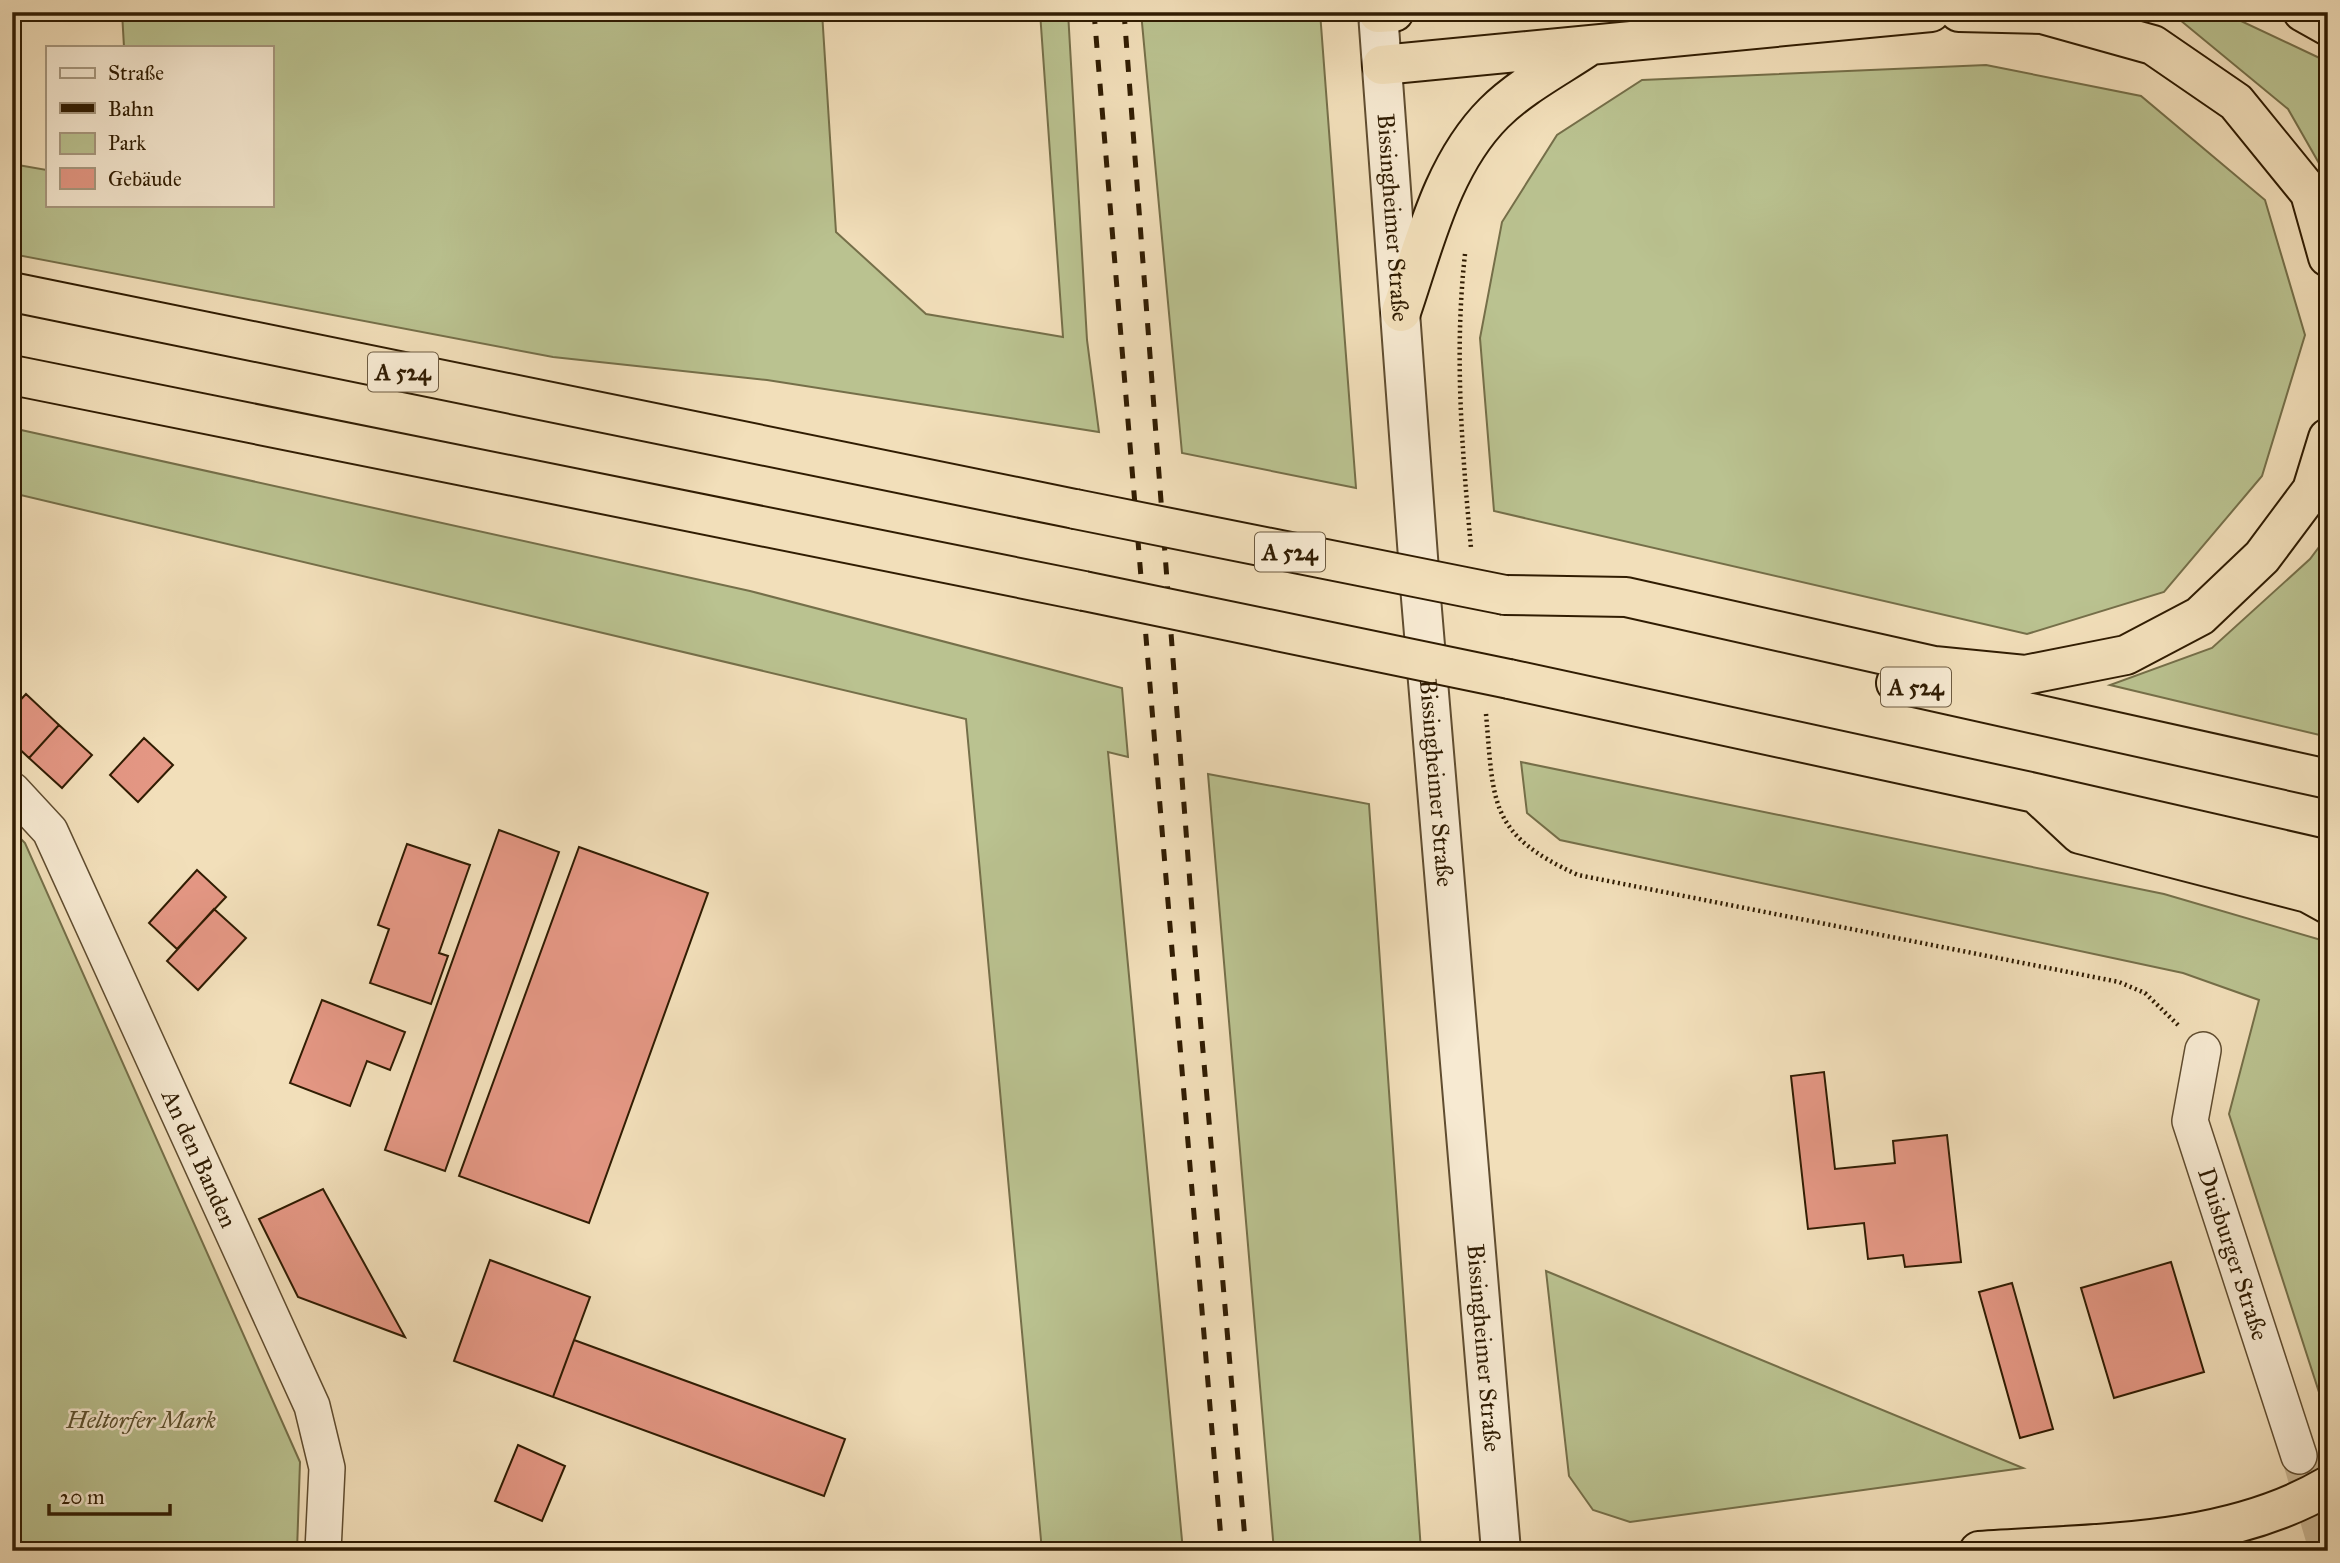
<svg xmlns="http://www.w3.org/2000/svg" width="2340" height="1563" font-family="'IM FELL Great Primer',serif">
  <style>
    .green { fill: #bac290; stroke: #756f49; stroke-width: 2 }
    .building { fill: #e49784; stroke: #301c02; stroke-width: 2 }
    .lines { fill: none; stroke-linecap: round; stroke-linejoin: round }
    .minor-tunnel { stroke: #cbb895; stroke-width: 35; stroke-dasharray: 35 18; stroke-linecap: butt }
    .minor-casing { stroke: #604d30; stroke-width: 38 }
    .tertiary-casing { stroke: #604d30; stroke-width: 42 }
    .motorway-casing { stroke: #301c02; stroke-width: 42 }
    .path { stroke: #301c02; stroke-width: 4.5; stroke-dasharray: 2 3.5; stroke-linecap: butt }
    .minor { stroke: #f7ead2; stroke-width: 35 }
    .tertiary { stroke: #f7ead2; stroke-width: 38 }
    .motorway { stroke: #f2dfba; stroke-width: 38 }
    .rail { stroke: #301c02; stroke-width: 5; stroke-dasharray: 12 12; stroke-linecap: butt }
    .motorway-bridge-casing { stroke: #301c02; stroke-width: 42; stroke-linecap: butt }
    .motorway-bridge { stroke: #f2dfba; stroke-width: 38 }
    .labels { text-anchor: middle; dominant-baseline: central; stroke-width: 5; stroke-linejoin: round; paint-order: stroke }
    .shield { fill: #f7ead2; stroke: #6c5a40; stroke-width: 2 }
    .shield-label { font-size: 23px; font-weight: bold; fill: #301c02 }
    .street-label { font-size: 24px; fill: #301c02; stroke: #f7ead2 }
    .park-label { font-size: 24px; font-style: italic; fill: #594e2d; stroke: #f7ead2 }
  </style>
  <rect width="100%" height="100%" fill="#f2dfba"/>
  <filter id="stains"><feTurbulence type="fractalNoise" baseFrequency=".00286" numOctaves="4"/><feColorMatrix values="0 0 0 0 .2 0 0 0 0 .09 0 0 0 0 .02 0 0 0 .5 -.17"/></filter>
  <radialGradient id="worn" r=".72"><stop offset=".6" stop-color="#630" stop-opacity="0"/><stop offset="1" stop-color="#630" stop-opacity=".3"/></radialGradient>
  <path class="green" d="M122,12H822L836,232L926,314L1063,337L1040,12H1068L1087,340L1099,432L767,380L553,357L12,254V164L47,170V205H271V47H124Z
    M1141,12H1320L1356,488L1182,453Z
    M2207,12H2222L2328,62V179L2288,109L2180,20Z
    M1986,65L2141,96L2265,200L2305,335L2262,476L2164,592L2027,634L1494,511L1480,338L1502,222L1557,135L1642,80Z
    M12,428L750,591L1122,688L1128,757L1108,752L1183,1551H1042L966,719L12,493Z
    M2328,535V737L2110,685L2212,648L2310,559Z
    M1521,762L2164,894L2328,942V1420L2229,1114L2259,1000L2183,973L1560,840L1527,813Z
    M1208,774L1369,804L1421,1551H1274Z
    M12,830L25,843L300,1462L297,1551H12Z
    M1546,1271L2023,1468L1630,1522L1593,1510L1569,1476Z"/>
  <path class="building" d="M26,694L59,725L29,758L12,742V709Z
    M59,725L92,755L62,788L29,758Z
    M144,738L173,765L138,802L110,775Z
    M499,830L559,852L445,1171L385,1150Z
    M407,844L470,865L439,953L448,956L431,1004L370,983L389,929L378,925Z
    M579,847L708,893L589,1223L459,1176Z
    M197,870L226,897L177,949L149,923Z
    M214,909L246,938L198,990L167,961Z
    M322,1000L405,1032L390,1070L367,1061L350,1106L290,1083Z
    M1824,1072L1835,1169L1895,1163L1893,1141L1947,1135L1961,1262L1905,1267L1903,1255L1868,1259L1864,1223L1808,1229L1791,1076Z
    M323,1189L405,1337L298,1297L259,1219Z
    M490,1260L590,1297L553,1397L454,1361Z
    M2171,1262L2204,1372L2114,1398L2081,1288Z
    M2012,1283L2053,1429L2020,1438L1979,1292Z
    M574,1340L845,1439L824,1496L553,1397Z
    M518,1445L565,1466L542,1521L495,1501Z"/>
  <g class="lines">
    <path class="minor-tunnel" d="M2299,1456L2327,1551"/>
    <g class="minor-casing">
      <g id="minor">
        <path id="s1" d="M12,790L50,831L312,1406L327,1468L323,1551"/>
        <path id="s2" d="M2203,1050L2190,1121L2299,1456"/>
      </g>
    </g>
    <g class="tertiary-casing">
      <g id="tertiary">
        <path id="s3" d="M1378,13L1421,598L1501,1551"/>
      </g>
    </g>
    <g class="motorway-casing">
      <path id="motorway" d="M1959,12L2042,14L2153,45L2236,102L2310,193L2328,257
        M2303,12L2328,26
        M1378,13L1394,12
        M1382,65L1931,12
        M12,292L1075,509
        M1401,312C1424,245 1442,165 1494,113C1520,87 1556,68 1586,48
        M12,375L1084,591
        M1505,595L1626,597L1934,666L2025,675L2126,655L2200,616L2262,557L2312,490L2328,438
        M1509,679L2035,793L2328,860
        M1896,683L2328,779
        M2037,794L2080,834L2308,893L2328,904
        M1979,1551C2094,1543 2226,1546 2328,1486"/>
    </g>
    <path class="path" d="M1465,254C1454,353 1462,449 1471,548
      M1486,714C1494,803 1488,834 1578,875L2119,982L2145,993L2178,1025"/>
    <use href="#minor" class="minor"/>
    <use href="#tertiary" class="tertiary"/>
    <use href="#motorway" class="motorway"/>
    <path class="rail" d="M1094,12L1222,1551
      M1124,12L1200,1016L1246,1551"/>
    <g class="motorway-bridge-casing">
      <path id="motorway-bridge" d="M1075,509L1505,595
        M1084,591L1509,679"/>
    </g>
    <use href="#motorway-bridge" class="motorway-bridge"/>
  </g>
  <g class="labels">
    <g class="shield">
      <rect x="368" y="352.5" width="70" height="39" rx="5"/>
      <rect x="1255" y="532.5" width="70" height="39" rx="5"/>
      <rect x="1881" y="667.5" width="70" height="39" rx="5"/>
    </g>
    <g class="shield-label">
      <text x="403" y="372">A 524</text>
      <text x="1290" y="552">A 524</text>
      <text x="1916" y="687">A 524</text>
    </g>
    <g class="street-label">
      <text stroke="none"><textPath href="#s3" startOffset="205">Bissingheimer Straße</textPath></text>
      <text stroke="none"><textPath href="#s3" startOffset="772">Bissingheimer Straße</textPath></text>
      <text stroke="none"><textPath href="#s1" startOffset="416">An den Banden</textPath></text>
      <text stroke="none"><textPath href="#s2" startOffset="212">Duisburger Straße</textPath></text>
      <text stroke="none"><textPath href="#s3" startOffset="1339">Bissingheimer Straße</textPath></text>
    </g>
    <g class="park-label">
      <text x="141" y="1420">Heltorfer Mark</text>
    </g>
  </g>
  <rect width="2340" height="1563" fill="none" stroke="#f2dfba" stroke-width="42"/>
  <rect x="14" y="14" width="2312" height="1535" fill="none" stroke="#301c02" stroke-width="3.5"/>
  <rect x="21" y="21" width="2298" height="1521" fill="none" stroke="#301c02" stroke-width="2"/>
  <rect x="46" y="46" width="228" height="161" fill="#f7ead2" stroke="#a7987f" stroke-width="2"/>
  <rect x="60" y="68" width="35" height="10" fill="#f7ead2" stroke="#a7987f" stroke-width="2"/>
  <text x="108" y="80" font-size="21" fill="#301c02">Straße</text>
  <rect x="60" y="103" width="35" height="10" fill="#301c02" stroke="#a7987f" stroke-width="2"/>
  <text x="108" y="116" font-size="21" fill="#301c02">Bahn</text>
  <rect x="60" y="133" width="35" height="21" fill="#bac290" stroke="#a7987f" stroke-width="2"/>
  <text x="108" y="150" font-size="21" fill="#301c02">Park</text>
  <rect x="60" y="168" width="35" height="21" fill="#e49784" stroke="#a7987f" stroke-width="2"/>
  <text x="108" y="186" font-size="21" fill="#301c02">Gebäude</text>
  <path d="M49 1504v10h121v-10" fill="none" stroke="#301c02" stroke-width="3.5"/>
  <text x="60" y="1504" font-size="21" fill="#301c02" stroke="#f7ead2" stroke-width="5" paint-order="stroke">20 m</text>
  <rect width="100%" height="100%" filter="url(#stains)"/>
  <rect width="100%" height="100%" fill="url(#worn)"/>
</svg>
